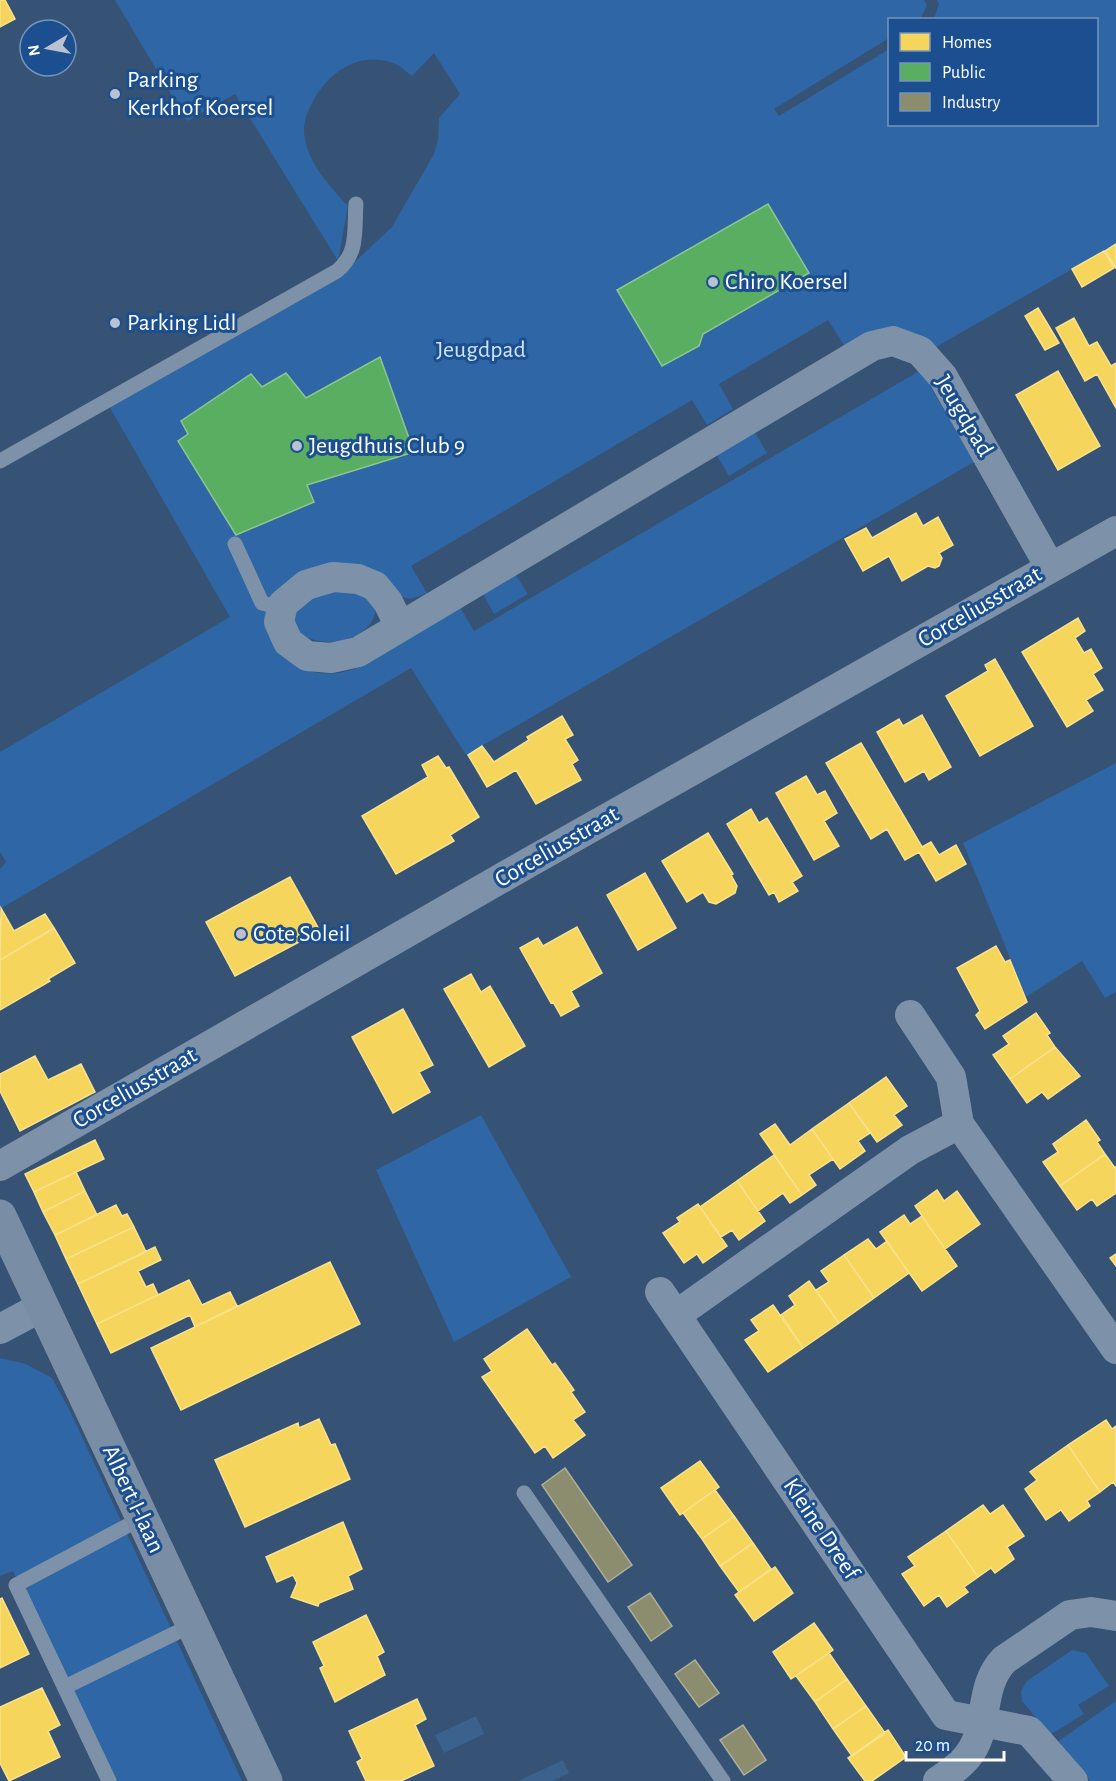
<svg xmlns="http://www.w3.org/2000/svg" width="1116" height="1781" font-family="'Alegreya Sans',sans-serif">
  <style>
    .green { fill: #2f66a5 }
    .water { fill: #3b618d }
    .homes { fill: #f6d55c; stroke: #f9e28d; stroke-width: 1.5 }
    .public { fill: #5aae61; stroke: #8cc690; stroke-width: 1.5 }
    .industry { fill: #8c8c6e; stroke: #aeae9a; stroke-width: 1.5 }
    .lines { fill: none; stroke-linecap: round; stroke-linejoin: round }
    .lane { stroke: #7d92a8; stroke-width: 15 }
    .street { stroke: #7d92a8; stroke-width: 30 }
    .secondary { stroke: #798da4; stroke-width: 33 }
    .poi-dot { fill: #b9c2ce; stroke: #1b4f8f; stroke-width: 2 }
    .labels { text-anchor: middle; dominant-baseline: central; stroke-width: 6; stroke-linejoin: round; paint-order: stroke }
    .poi-label { font-size: 24px; fill: #fff; stroke: #1b4f8f; text-anchor: start }
    .park-label { font-size: 24px; fill: #cfe3fa; stroke: #1b4f8f }
    .street-label { font-size: 24px; fill: #fff; stroke: #1b4f8f }
  </style>
  <rect width="100%" height="100%" fill="#365274"/>
  <path class="green" d="M115,0H924L927,6L920,19L890,20L889,38L774,109L779,116L889,49L890,124H1096V20L934,19L939,4L937,0H1116V244L936,347L844,345L828,320L719,384L733,409L707,425L692,400L411,566L427,593C408,602 401,601 390,583L277,593L264,623C276,664 316,684 356,668L460,607L474,631L921,370L974,462L466,755L411,668L0,909V869L6,862L0,852V752L230,617L109,406L345,271L392,227L434,154L438,140L439,118L460,94L434,53L412,76C406,72 400,65 393,63C359,51 329,72 313,101C309,109 303,122 304,132C307,163 328,184 348,206L338,261L235,94L187,121Z
    M754,431L767,453L729,476L716,454Z
    M516,575L528,594L494,614L483,594Z
    M329,591L363,594L376,608C373,642 321,651 298,632L293,618C302,602 312,596 329,591Z
    M1116,763V992L1105,998L1082,961L1026,997L963,843Z
    M481,1115L571,1277L454,1342L376,1170Z
    M0,1358L26,1364L52,1378L70,1411L242,1781H112L13,1571L0,1576Z
    M1072,1650L1086,1653L1109,1686L1078,1705L1084,1714L1050,1735L1022,1701L1021,1691L1027,1681Z
    M1116,1701V1781H1090L1057,1742Z"/>
  <path class="water" d="M476,1716L484,1734L444,1753L435,1735Z
    M563,1760L569,1773L553,1781H518Z"/>
  <path class="homes" d="M0,0H5L15,19L0,27Z
    M1116,244V268L1105,251Z
    M1104,251L1114,268L1082,287L1072,269Z
    M1038,308L1059,343L1045,350L1025,316Z
    M1074,318L1089,346L1097,342L1111,366L1116,363V408L1097,374L1085,381L1056,328Z
    M1058,371L1100,446L1058,470L1016,395Z
    M916,513L923,526L938,517L953,545L939,553L942,558L939,566L935,568L928,566L902,581L889,556L863,571L845,539L866,528L872,538Z
    M1078,618L1085,631L1075,638L1084,653L1091,649L1102,668L1093,674L1103,690L1086,700L1093,711L1067,727L1022,652Z
    M995,659L1033,726L980,756L946,696L988,671L985,665Z
    M922,715L951,767L929,780L924,771L905,782L877,732L899,719L903,726Z
    M562,716L573,735L565,739L578,760L572,764L581,780L536,804L516,770L487,787L468,755L482,746L494,762L529,740L527,737Z
    M861,743L922,847L931,842L939,855L956,845L966,864L936,881L919,852L905,860L887,829L871,839L826,763Z
    M438,756L446,768L449,767L479,817L450,835L454,841L396,874L362,816L428,777L422,765Z
    M806,776L817,795L825,791L837,813L824,821L839,846L814,860L776,793Z
    M751,809L759,823L767,818L802,876L792,882L798,891L779,902L774,892L769,895L727,824Z
    M708,833L733,874L731,875L737,886L735,893L716,904L709,902L703,892L687,902L662,861Z
    M645,873L676,928L638,950L607,895Z
    M290,877L320,931L235,976L206,922Z
    M1,908L14,931L45,914L54,928L0,960Z
    M577,927L602,973L571,991L579,1006L561,1016L553,1002L551,1003L520,948L538,938L543,946Z
    M54,928L75,963L48,979L50,981L0,1010V960Z
    M996,946L1005,962L1010,960L1027,1002L985,1029L976,1015L980,1011L957,968Z
    M471,974L481,992L490,986L525,1046L489,1067L444,989Z
    M403,1009L433,1065L419,1072L430,1092L393,1113L352,1037Z
    M1036,1013L1050,1033L1047,1035L1055,1047L1010,1079L993,1055L1009,1044L1003,1036Z
    M1055,1047L1080,1076L1048,1099L1042,1092L1027,1103L1010,1079Z
    M35,1056L48,1080L81,1064L95,1092L20,1131L0,1091V1074Z
    M886,1077L907,1106L894,1115L902,1125L877,1142L849,1103Z
    M849,1103L870,1133L858,1141L865,1151L840,1169L812,1129Z
    M1086,1120L1100,1140L1097,1142L1105,1154L1060,1186L1043,1162L1058,1152L1053,1144Z
    M775,1124L790,1145L812,1129L833,1159L809,1175L816,1185L802,1195L760,1134Z
    M95,1140L104,1159L34,1192L25,1174Z
    M1105,1154L1115,1168L1116,1166V1193L1097,1206L1092,1199L1077,1210L1060,1186Z
    M774,1155L802,1195L790,1203L783,1193L758,1211L737,1181Z
    M76,1172L85,1191L43,1212L34,1192Z
    M737,1181L765,1221L739,1240L732,1230L721,1237L700,1207Z
    M937,1190L944,1201L957,1191L980,1224L945,1249L915,1206Z
    M85,1191L97,1215L55,1235L43,1212Z
    M698,1204L727,1246L703,1263L697,1254L684,1263L663,1233L680,1222L677,1218Z
    M116,1205L122,1216L127,1214L134,1227L66,1259L55,1235Z
    M904,1215L910,1224L922,1216L957,1266L922,1291L880,1232Z
    M134,1227L146,1252L78,1284L66,1259Z
    M868,1239L876,1249L887,1241L909,1273L874,1298L844,1255Z
    M155,1247L161,1260L138,1271L146,1287L153,1284L158,1295L97,1324L78,1284Z
    M1116,1254V1266L1110,1258Z
    M844,1255L874,1298L839,1323L816,1290L829,1282L821,1271Z
    M330,1262L360,1324L181,1410L151,1348Z
    M189,1280L202,1305L230,1292L237,1306L195,1327L190,1315L111,1353L97,1324Z
    M809,1281L839,1323L803,1348L781,1315L795,1305L789,1296Z
    M773,1305L803,1348L768,1372L745,1340L759,1331L751,1320Z
    M527,1329L552,1365L555,1363L574,1390L571,1392L585,1412L573,1420L585,1435L553,1458L545,1446L535,1453L482,1377L492,1371L484,1359Z
    M319,1419L331,1445L335,1444L350,1479L245,1527L215,1460L298,1423L299,1428Z
    M1106,1420L1112,1429L1116,1426V1486L1113,1482L1100,1492L1068,1445Z
    M1068,1445L1100,1492L1087,1501L1090,1506L1069,1521L1061,1510L1046,1520L1025,1489L1037,1480L1030,1472Z
    M700,1461L719,1487L680,1515L661,1488Z
    M715,1490L734,1516L702,1539L683,1513Z
    M983,1505L990,1514L1003,1505L1024,1536L1007,1547L1014,1559L995,1573L991,1568L978,1577L946,1531Z
    M734,1516L753,1543L720,1566L702,1539Z
    M343,1522L362,1569L348,1576L353,1589L319,1603L318,1606L291,1597L297,1583L293,1575L277,1582L266,1557Z
    M946,1531L978,1577L964,1587L968,1592L947,1607L939,1595L924,1606L902,1574L915,1566L908,1557Z
    M753,1543L771,1569L739,1592L720,1566Z
    M775,1567L793,1593L754,1621L735,1595Z
    M2,1598L29,1654L0,1668V1599Z
    M366,1615L384,1652L377,1656L385,1675L335,1702L320,1668L324,1666L313,1642Z
    M814,1623L833,1650L791,1679L773,1652Z
    M829,1653L847,1679L815,1702L796,1676Z
    M847,1679L866,1706L833,1729L815,1702Z
    M42,1688L60,1725L48,1731L60,1757L9,1781L0,1763V1707Z
    M417,1699L426,1719L415,1725L434,1766L401,1781H366L357,1762L362,1759L349,1731Z
    M866,1706L885,1733L852,1756L833,1729Z
    M888,1730L906,1757L872,1781H865L848,1758Z"/>
  <path class="public" d="M768,204L809,273L703,334L699,346L662,366L617,290Z
    M380,357L414,452L307,485L314,502L236,535L178,441L188,434L181,421L251,374L262,387L286,373L306,398Z"/>
  <path class="industry" d="M565,1468L632,1565L608,1582L542,1485Z
    M650,1593L672,1626L651,1641L628,1607Z
    M695,1660L719,1693L699,1707L675,1674Z
    M743,1725L766,1760L744,1775L720,1740Z"/>
  <g class="lines">
    <path class="lane" d="M0,461L337,271C359,253 354,230 356,204
      M235,544L262,603L282,608
      M524,1493L723,1781
      M65,1687L192,1625
      M109,1781L16,1585L142,1518"/>
    <path class="street" d="M400,627L388,602L375,586L358,579L333,577L306,585L283,604L279,622L288,642L307,656L331,658L358,652L400,627L872,346L893,341L920,351L943,377L1050,567
      M910,1015L951,1077L959,1124L1116,1349
      M0,1166L528,863L1116,531
      M660,1292L946,1715L1029,1731L1073,1781
      M676,1315L910,1150L959,1124
      M0,1329L43,1306
      M938,1781C948,1774 959,1767 967,1757C991,1729 977,1688 1004,1660L1070,1615L1091,1612L1116,1616"/>
    <path class="secondary" d="M0,1216L266,1781"/>
  </g>
  <g class="poi-dot">
    <circle cx="115" cy="94" r="6"/>
    <circle cx="713" cy="282" r="6"/>
    <circle cx="115" cy="323" r="6"/>
    <circle cx="297" cy="446" r="6"/>
    <circle cx="241" cy="934" r="6"/>
  </g>
  <g class="labels">
    <g class="poi-label">
      <text x="127" y="80">Parking<tspan x="127" dy="28">Kerkhof Koersel</tspan></text>
      <text x="725" y="282">Chiro Koersel</text>
      <text x="127" y="323">Parking Lidl</text>
      <text x="309" y="446">Jeugdhuis Club 9</text>
      <text x="253" y="934">Cote Soleil</text>
    </g>
    <g class="park-label">
      <text x="481" y="350">Jeugdpad</text>
    </g>
    <g class="street-label">
      <text transform="translate(964 416) rotate(59)">Jeugdpad</text>
      <text transform="translate(980 607) rotate(-30)">Corceliusstraat</text>
      <text transform="translate(557 847) rotate(-30)">Corceliusstraat</text>
      <text transform="translate(135 1088) rotate(-30)">Corceliusstraat</text>
      <text transform="translate(133 1499) rotate(65)">Albert I-laan</text>
      <text transform="translate(821 1529) rotate(56)">Kleine Dreef</text>
    </g>
  </g>
  <rect x="888" y="18" width="210" height="108" fill="#1b4f8f" stroke="#7695bc" stroke-width="1.5"/>
  <rect x="900" y="33" width="30" height="18" fill="#f6d55c" stroke="#7695bc" stroke-width="1.5"/>
  <text x="942" y="48" font-size="18" fill="#ffffff">Homes</text>
  <rect x="900" y="63" width="30" height="18" fill="#5aae61" stroke="#7695bc" stroke-width="1.5"/>
  <text x="942" y="78" font-size="18" fill="#ffffff">Public</text>
  <rect x="900" y="93" width="30" height="18" fill="#8c8c6e" stroke="#7695bc" stroke-width="1.5"/>
  <text x="942" y="108" font-size="18" fill="#ffffff">Industry</text>
  <g transform="translate(48 48) rotate(260)"><circle r="28" fill="#1b4f8f" stroke="#7695bc" stroke-width="1.5"/>
  <path d="M0-4.5L10 22L0 15L-10 22Z" fill="#b9c2ce"/>
  <text y="-9" font-size="16" font-weight="bold" text-anchor="middle" fill="#ffffff">N</text>
  </g>
  <path d="M906 1751v9h98v-9" fill="none" stroke="#ffffff" stroke-width="3"/>
  <text x="915" y="1751" font-size="18" fill="#ffffff" stroke="#1b4f8f" stroke-width="4.5" paint-order="stroke">20 m</text>
</svg>
